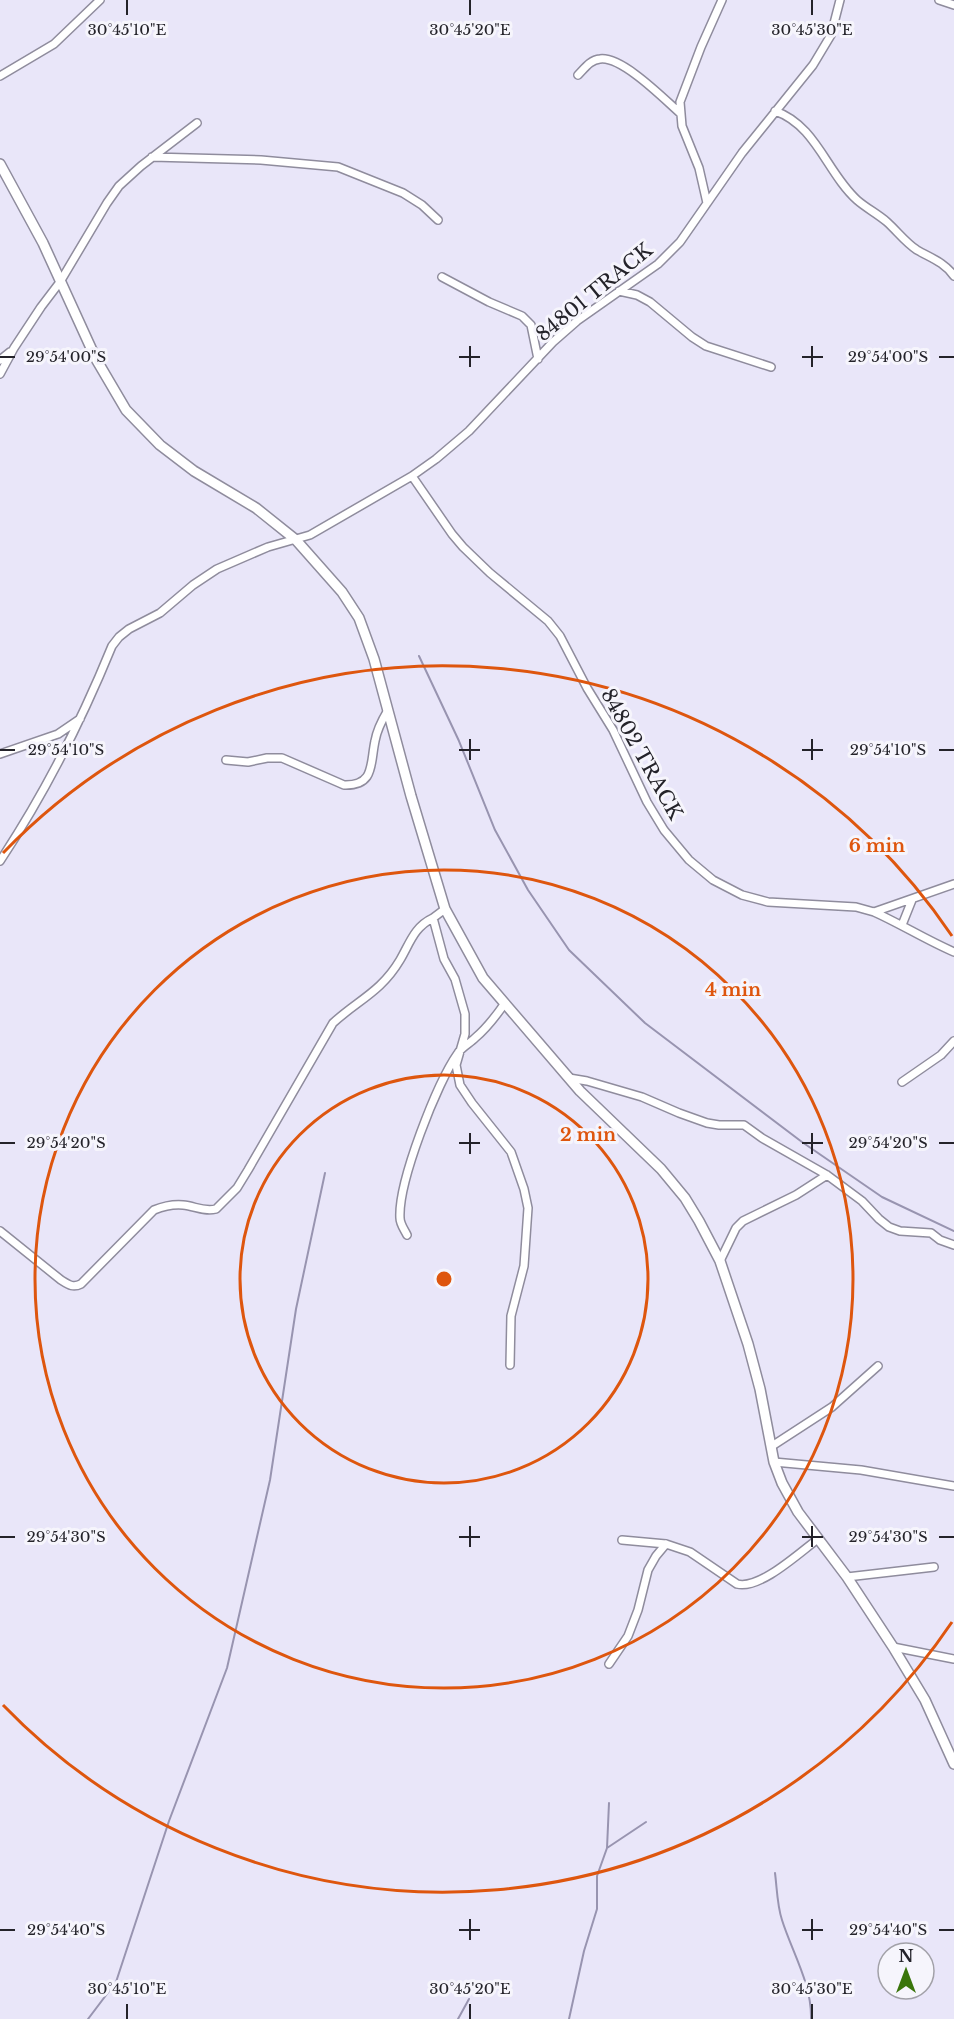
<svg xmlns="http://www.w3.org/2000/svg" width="954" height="2019" font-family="'Libre Baskerville',serif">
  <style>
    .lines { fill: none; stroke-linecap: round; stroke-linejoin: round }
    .stream { stroke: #9894b0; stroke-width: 2 }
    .minor-casing { stroke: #8f8c9d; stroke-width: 10 }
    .tertiary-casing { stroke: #8f8c9d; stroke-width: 12 }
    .minor { stroke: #fff; stroke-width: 7 }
    .tertiary { stroke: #fff; stroke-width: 9 }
    .ticks { fill: none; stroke: #24232a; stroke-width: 2 }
    .ring { fill: none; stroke: #de560e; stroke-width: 3 }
    .labels { text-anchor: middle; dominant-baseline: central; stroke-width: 6; stroke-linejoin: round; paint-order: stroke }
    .street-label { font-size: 20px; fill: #24232a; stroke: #f6f5fc }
    .ticks-label { font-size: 15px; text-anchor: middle; fill: #24232a; stroke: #f6f5fc; stroke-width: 6; stroke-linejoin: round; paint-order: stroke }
    .centre { fill: #de560e; stroke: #f6f5fc; stroke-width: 3 }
    .ring-label { font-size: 18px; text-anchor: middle; font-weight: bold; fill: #de560e; stroke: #f6f5fc; stroke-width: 6; stroke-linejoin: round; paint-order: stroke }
  </style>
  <rect width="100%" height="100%" fill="#e9e6f9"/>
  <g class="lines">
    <path class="stream" d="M419,656L459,741L495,830L528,890L569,950L645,1023L802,1142L882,1197L954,1231
      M607,1848L609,1803
      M775,1873C777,1888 777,1905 782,1920C792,1952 812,1984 811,2019
      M88,2019L116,1982L169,1821L227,1668L270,1480L296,1309L325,1173
      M458,2019L469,1999
      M569,2019L584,1951L597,1909V1876L607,1848L646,1822"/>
    <g class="minor-casing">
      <path id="minor" d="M939,0L954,5
        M578,75C585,68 590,60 600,59C622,56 664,99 680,113
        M0,76L54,44L100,0
        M775,111C816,125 827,173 857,200C866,208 878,214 887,222C897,231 906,243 917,250C931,258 944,262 954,276
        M152,157L261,160L338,167L403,193L422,205L438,220
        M707,203L699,168L682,126L680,102L701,47L722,0
        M442,277L489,302L522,316L531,325L538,359
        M619,291L637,295L650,302L692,337L706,346L771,367
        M0,360L10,352
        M0,374L14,348L41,307L60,282L107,203L119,186L141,166L197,123
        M412,476L452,534L463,547L490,573L548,621L560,636L587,688L613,730L647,802L664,830L689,860L713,880L742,895L768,902L856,907L874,912L954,884
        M0,754L58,734L80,719
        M226,760L248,762L267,758H282L344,785C375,786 370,764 375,741C377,729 382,720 388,710
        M0,861C45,793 81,722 112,646L119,637L129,629L160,613L193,585L217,569L268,547L310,535L412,476L436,459L469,431L553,342L577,321L658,264L680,242L742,153L813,65L831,35L840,0
        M445,909L433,918L444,959L455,979L465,1014V1034L456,1065L460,1085L472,1103L511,1152L524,1189L528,1208L524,1266L511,1316L510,1365
        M874,912C901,924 926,940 954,952
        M902,925L912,900
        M569,1078L587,1081L642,1097L679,1113L707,1123L719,1125H744L762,1138L827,1175L862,1201L879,1219L889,1227L900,1231L931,1233L940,1240L954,1245
        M902,1082L941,1055L954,1041
        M0,1231L61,1280C69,1285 73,1288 81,1284L154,1210C164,1206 172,1204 183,1205C195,1206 203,1212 216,1209L237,1188L248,1170L333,1023C358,1000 381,992 400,960C410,943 414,927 433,918
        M407,1235C404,1229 400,1224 400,1218C398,1182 437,1083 458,1053C462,1047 470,1043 475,1038C487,1028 496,1016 505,1003
        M720,1261L736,1228L743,1221L796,1195L827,1175
        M772,1446L832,1407L878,1366
        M774,1462L861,1470L954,1486
        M622,1540L666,1544L690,1552L737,1584C760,1590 800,1552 818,1539
        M847,1577L934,1567
        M893,1647L954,1659
        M609,1664L628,1636L638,1610L648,1570L656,1556L666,1544"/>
    </g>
    <g class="tertiary-casing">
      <path id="tertiary" d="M0,164L43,243L96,359L126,410L160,445L194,471L256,508L296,540L342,592L359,618L374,659L411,796L445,909L483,978L580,1091L661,1169L685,1198L699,1221L720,1261L748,1344L760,1389L774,1462L782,1483L798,1512L847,1577L893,1647L925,1700L954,1764"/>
    </g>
    <use href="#minor" class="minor"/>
    <use href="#tertiary" class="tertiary"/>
  </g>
  <path class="ticks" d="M127,0V15M470,0V15M812,0V15M470,346V367M812,346V367M0,357H15M459,357H480M802,357H823M939,357H954M470,739V760M812,739V760M0,750H15M459,750H480M802,750H823M939,750H954M470,1133V1154M812,1133V1154M0,1143H15M459,1143H480M802,1143H823M939,1143H954M470,1526V1547M812,1526V1547M0,1537H15M459,1537H480M802,1537H823M939,1537H954M470,1919V1940M812,1919V1940M0,1930H15M459,1930H480M802,1930H823M939,1930H954M127,2004V2019M470,2004V2019M812,2004V2019"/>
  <g class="ring">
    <circle cx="444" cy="1279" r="204"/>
    <circle cx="444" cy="1279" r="409"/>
    <path d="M952 1622A613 613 0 0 1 3 1705M3 853A613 613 0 0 1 952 936"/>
  </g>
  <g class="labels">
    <g class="street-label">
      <text transform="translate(594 292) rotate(-39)">84801 TRACK</text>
      <text transform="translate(642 754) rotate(61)">84802 TRACK</text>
    </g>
  </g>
  <g class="ticks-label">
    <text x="127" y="35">30°45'10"E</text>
    <text x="470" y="35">30°45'20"E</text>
    <text x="812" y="35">30°45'30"E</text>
    <text x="66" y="362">29°54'00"S</text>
    <text x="888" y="362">29°54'00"S</text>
    <text x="66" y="755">29°54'10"S</text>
    <text x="888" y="755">29°54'10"S</text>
    <text x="66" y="1148">29°54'20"S</text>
    <text x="888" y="1148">29°54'20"S</text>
    <text x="66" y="1542">29°54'30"S</text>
    <text x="888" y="1542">29°54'30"S</text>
    <text x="66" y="1935">29°54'40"S</text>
    <text x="888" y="1935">29°54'40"S</text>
    <text x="127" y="1994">30°45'10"E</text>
    <text x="470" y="1994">30°45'20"E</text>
    <text x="812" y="1994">30°45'30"E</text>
  </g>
  <circle cx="444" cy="1279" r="9" class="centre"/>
  <g class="ring-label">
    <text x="877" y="852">6 min</text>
    <text x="733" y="996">4 min</text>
    <text x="588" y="1141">2 min</text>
  </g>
  <g transform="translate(906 1971)"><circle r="28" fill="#f6f5fc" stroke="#a2a1a8" stroke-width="1.5"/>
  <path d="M0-4.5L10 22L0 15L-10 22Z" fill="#3a750b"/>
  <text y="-9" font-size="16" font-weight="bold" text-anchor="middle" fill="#24232a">N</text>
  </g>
</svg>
